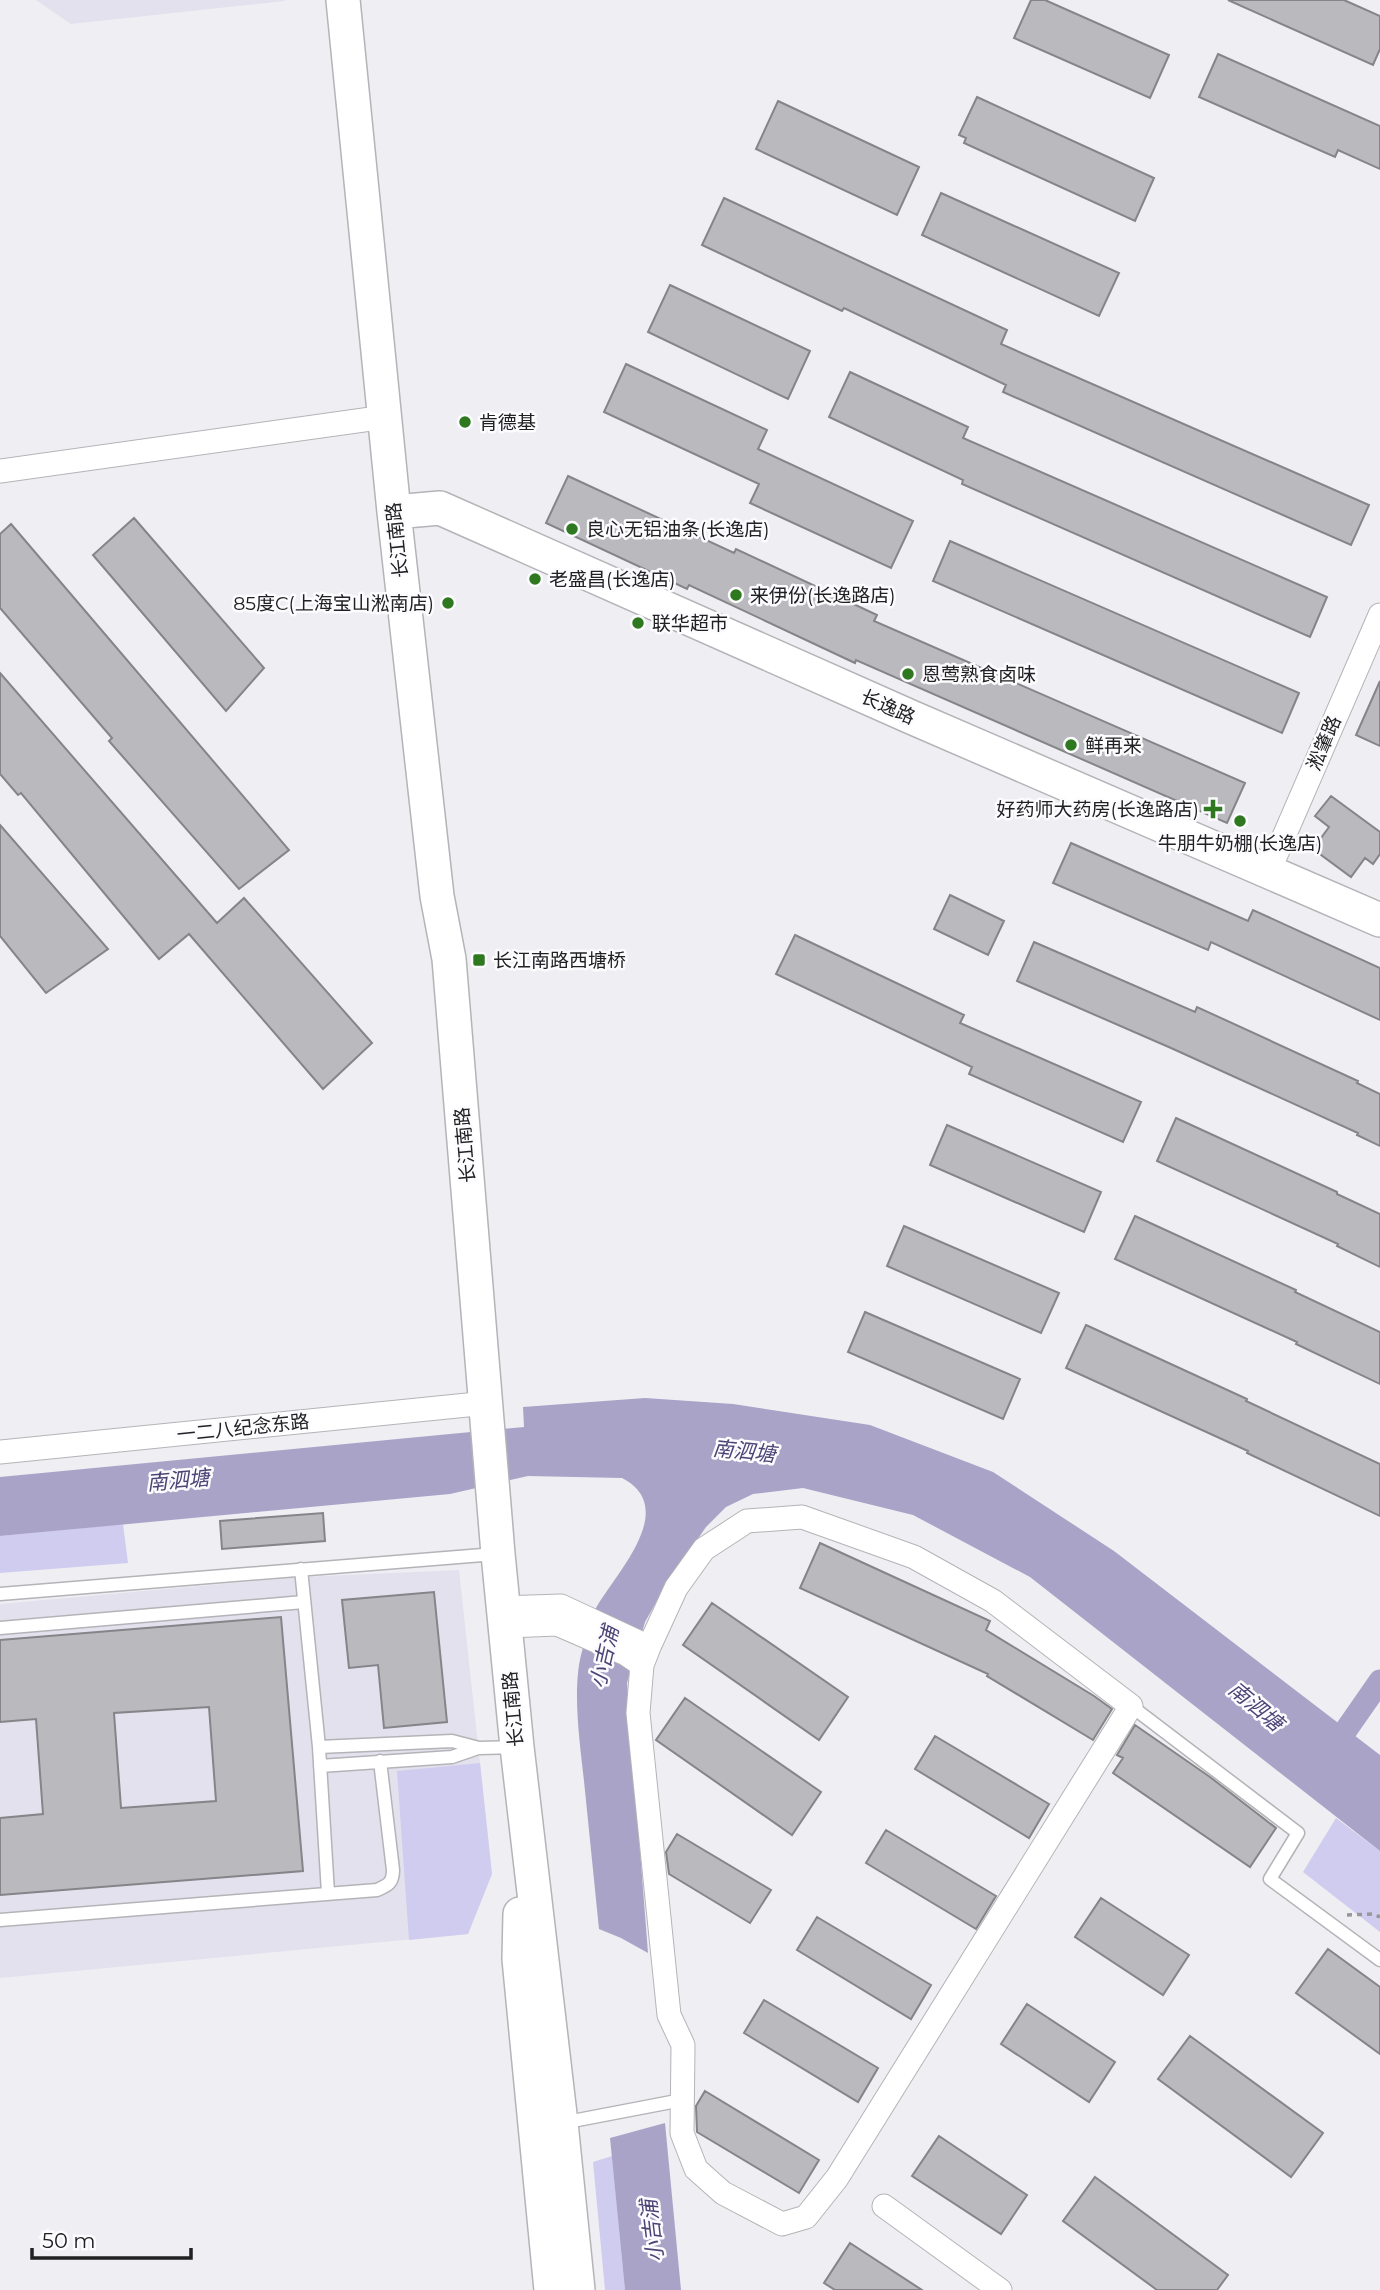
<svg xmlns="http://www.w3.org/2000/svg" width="1380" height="2290" font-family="Montserrat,'Noto Sans SC',sans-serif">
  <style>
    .built { fill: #e2e1ed }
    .green { fill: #d0ccef }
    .water { fill: #a8a3c7 }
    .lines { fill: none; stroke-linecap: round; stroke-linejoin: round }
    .canal { stroke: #a8a3c7; stroke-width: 23 }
    .building { fill: #b9b9be; stroke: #858489; stroke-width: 2; fill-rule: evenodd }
    .lane-casing { stroke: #b4b4b8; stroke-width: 15 }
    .street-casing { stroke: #b4b4b8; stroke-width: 25 }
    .secondary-casing { stroke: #b4b4b8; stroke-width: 36 }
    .path { stroke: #97979a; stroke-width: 3.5; stroke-dasharray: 5 5; stroke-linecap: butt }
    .lane { stroke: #fff; stroke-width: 12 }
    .street { stroke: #fff; stroke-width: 23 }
    .secondary { stroke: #fff; stroke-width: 33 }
    .poi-dot { fill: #2e791f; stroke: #fcfbfe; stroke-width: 2.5 }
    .labels { text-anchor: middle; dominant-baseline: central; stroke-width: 5; stroke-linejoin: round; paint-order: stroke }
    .poi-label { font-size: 19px; fill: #212123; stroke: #fcfbfe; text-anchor: start }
    .street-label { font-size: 19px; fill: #212123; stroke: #fcfbfe }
    .water-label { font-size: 21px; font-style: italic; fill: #4d4476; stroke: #fcfbfe }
  </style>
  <rect width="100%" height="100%" fill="#eeeef3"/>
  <path class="built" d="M36,0H285V1L71,24Z
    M459,1570L492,1874L468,1934L0,1978V1604L302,1577Z"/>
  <path class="green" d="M123,1524L128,1563L0,1573V1536Z
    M480,1763L492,1874L468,1934L409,1940L397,1771Z
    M1336,1818L1380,1851V1932L1303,1872Z
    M612,2156L625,2290H605L593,2162Z"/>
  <path class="water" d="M645,1398L733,1404L870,1425L993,1472L1114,1551L1380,1755V1851L1030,1577L913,1515L803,1488L753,1494L726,1507L706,1527L666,1585L645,1622L627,1683L648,1953L621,1938L599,1929C594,1880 589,1830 584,1781C580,1743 571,1685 583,1648C587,1635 590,1620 596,1608C616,1573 680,1508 622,1478L528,1476L450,1494L0,1536V1477L524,1427L523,1407Z
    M665,2123L681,2290H625L610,2138Z"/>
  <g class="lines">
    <path class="canal" d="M1330,1753L1380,1681"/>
  </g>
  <path class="building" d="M1031,0H1045L1169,55L1150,98L1014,38Z
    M1228,0H1344L1380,16V49L1373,65Z
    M1218,54L1380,126V169L1338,150L1335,157L1199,97Z
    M977,97L1154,178L1135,221L964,143L966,138L959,135Z
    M778,101L919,167L897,215L756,149Z
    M941,193L1119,273L1099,316L922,235Z
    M724,198L1007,330L1001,344L1369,505L1351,545L1003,392L1006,385L844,308L842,311L702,245Z
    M670,285L810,351L788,399L648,332Z
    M626,364L767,430L758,449L913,521L891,568L750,503L759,484L604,412Z
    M850,372L968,427L963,438L1327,597L1310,637L962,484L963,480L829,417Z
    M568,476L734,553L736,549L877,615L874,621L1245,783L1227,823L856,660L855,663L689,585L687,589L546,523Z
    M134,518L264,668L226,711L93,555Z
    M11,524L289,850L239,889L109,741L112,738L0,608V534Z
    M950,541L1299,693L1282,733L933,581Z
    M0,673L217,923L244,898L372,1043L323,1089L189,934L159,959L21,793L18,795L0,774Z
    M1380,681V746L1356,735Z
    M1331,796L1380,832V854L1373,864L1365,858L1351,877L1313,849L1329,827L1315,816Z
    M0,825L108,949L46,993L0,936Z
    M1071,843L1248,921L1253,910L1380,968V1020L1211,942L1208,950L1053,883Z
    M950,895L1004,921L988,955L934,929Z
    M795,935L964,1015L960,1023L1141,1102L1123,1142L969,1074L972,1067L776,974Z
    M1034,942L1195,1012L1197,1007L1358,1081L1357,1083L1380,1094V1146L1357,1135L1358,1133L1171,1048L1017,981Z
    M1176,1118L1337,1192V1194L1380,1214V1267L1337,1246L1338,1244L1157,1161Z
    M947,1125L1101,1192L1084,1232L930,1165Z
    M1135,1216L1296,1290L1295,1292L1380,1332V1384L1296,1344L1297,1342L1115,1259Z
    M904,1226L1059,1293L1041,1333L887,1266Z
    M865,1312L1020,1379L1003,1419L848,1352Z
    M1086,1325L1247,1399L1246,1401L1380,1464V1516L1247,1453L1248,1451L1066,1368Z
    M323,1513L325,1541L222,1549L220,1521Z
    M820,1543L990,1621L986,1630L1094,1696L1112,1709L1093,1740L987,1676L988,1674L800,1588Z
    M434,1592L447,1722L384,1728L378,1665L349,1668L342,1600Z
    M712,1603L848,1697L819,1740L683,1645Z
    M281,1617L303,1871L0,1895V1818L43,1814L36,1719L0,1722V1640ZM209,1707L216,1801L121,1808L114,1713Z
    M685,1698L821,1792L792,1835L656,1740Z
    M1135,1725L1210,1777L1276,1828L1250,1867L1113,1773L1123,1758L1117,1755Z
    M935,1736L1049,1804L1029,1838L915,1769Z
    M886,1830L996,1896L976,1929L866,1863Z
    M677,1834L771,1890L750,1923L669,1874L666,1852Z
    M1101,1898L1189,1955L1163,1995L1075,1937Z
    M817,1917L931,1985L911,2019L797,1950Z
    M1328,1949L1380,1987V2054L1296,1993Z
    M764,2000L878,2068L858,2102L744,2033Z
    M1027,2004L1115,2062L1089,2102L1001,2044Z
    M1190,2036L1323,2133L1291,2177L1158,2079Z
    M705,2091L819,2160L799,2193L697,2132L696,2106Z
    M939,2136L1027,2195L1001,2234L912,2176Z
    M1095,2177L1228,2275L1217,2290H1157L1063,2221Z
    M850,2243L922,2290H835L824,2283Z"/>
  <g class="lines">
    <g class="lane-casing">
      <path id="lane" d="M301,1569L319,1747L328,1893
        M0,1594L495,1554
        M0,1628L304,1602
        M1131,1706L1298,1833L1270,1879L1380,1960
        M319,1747L452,1741L479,1748L517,1747
        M320,1766L452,1757L478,1748
        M0,1920L377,1890C388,1885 393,1883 393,1870L380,1761
        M562,2123L682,2100"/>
    </g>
    <g class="street-casing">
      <path id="street" d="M0,471L385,417
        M1269,871L1380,615
        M0,1452L487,1403
        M802,1517L914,1557L993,1601L1131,1706L837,2178L806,2217L782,2224L723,2193L696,2169L682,2133L683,2045L669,2015L638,1713L642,1665L649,1647L676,1588L704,1549L747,1521Z
        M503,1608L561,1606L649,1647
        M505,1626L557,1624L626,1654L642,1665
        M884,2206L1000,2290"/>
    </g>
    <g class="secondary-casing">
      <path id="secondary" d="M343,0L394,512L437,896L449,959L498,1554L517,1747L561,2123L578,2290
        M394,512L440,508L911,717L1380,920
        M520,1914L519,1959L551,2290"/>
    </g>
    <path class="path" d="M1347,1915L1373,1914L1380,1917"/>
    <use href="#lane" class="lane"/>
    <use href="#street" class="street"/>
    <use href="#secondary" class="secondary"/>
  </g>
  <g class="poi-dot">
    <circle cx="465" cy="422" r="7"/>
    <circle cx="572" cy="529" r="7"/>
    <circle cx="535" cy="579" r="7"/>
    <circle cx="736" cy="595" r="7"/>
    <circle cx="448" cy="603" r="7"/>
    <circle cx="638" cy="623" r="7"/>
    <circle cx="908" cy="674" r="7"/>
    <circle cx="1071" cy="745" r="7"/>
    <path d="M1209.5 798.5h7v7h7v7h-7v7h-7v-7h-7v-7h7z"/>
    <circle cx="1240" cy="821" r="7"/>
    <rect x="472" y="953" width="14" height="14" rx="3.5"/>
  </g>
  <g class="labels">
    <g class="poi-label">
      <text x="479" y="422">肯德基</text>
      <text x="586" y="529">良心无铝油条(长逸店)</text>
      <text x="549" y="579">老盛昌(长逸店)</text>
      <text x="750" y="595">来伊份(长逸路店)</text>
      <text x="434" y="603" text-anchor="end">85度C(上海宝山淞南店)</text>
      <text x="652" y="623">联华超市</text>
      <text x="922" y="674">恩莺熟食卤味</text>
      <text x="1085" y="745">鲜再来</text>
      <text x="1199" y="809" text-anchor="end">好药师大药房(长逸路店)</text>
      <text x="1240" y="843" text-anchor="middle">牛朋牛奶棚(长逸店)</text>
      <text x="493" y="960">长江南路西塘桥</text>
    </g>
    <g class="street-label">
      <text transform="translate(397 540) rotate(-96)">长江南路</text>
      <text transform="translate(888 707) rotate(24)">长逸路</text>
      <text transform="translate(1324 743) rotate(-67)">淞肇路</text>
      <text transform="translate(465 1145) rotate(-95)">长江南路</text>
      <text transform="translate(243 1428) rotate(-6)">一二八纪念东路</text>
      <text transform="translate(513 1709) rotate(-95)">长江南路</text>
    </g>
    <g class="water-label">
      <text transform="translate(744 1451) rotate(6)">南泗塘</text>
      <text transform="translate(178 1480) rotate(-5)">南泗塘</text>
      <text transform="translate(604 1657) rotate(-77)">小吉浦</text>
      <text transform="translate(1256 1706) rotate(40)">南泗塘</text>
      <text transform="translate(652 2231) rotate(-97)">小吉浦</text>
    </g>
  </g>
  <path d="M32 2248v10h159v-10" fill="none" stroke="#212123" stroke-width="3.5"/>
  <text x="42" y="2248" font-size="21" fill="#212123" stroke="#fcfbfe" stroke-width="5" paint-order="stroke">50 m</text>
</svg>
